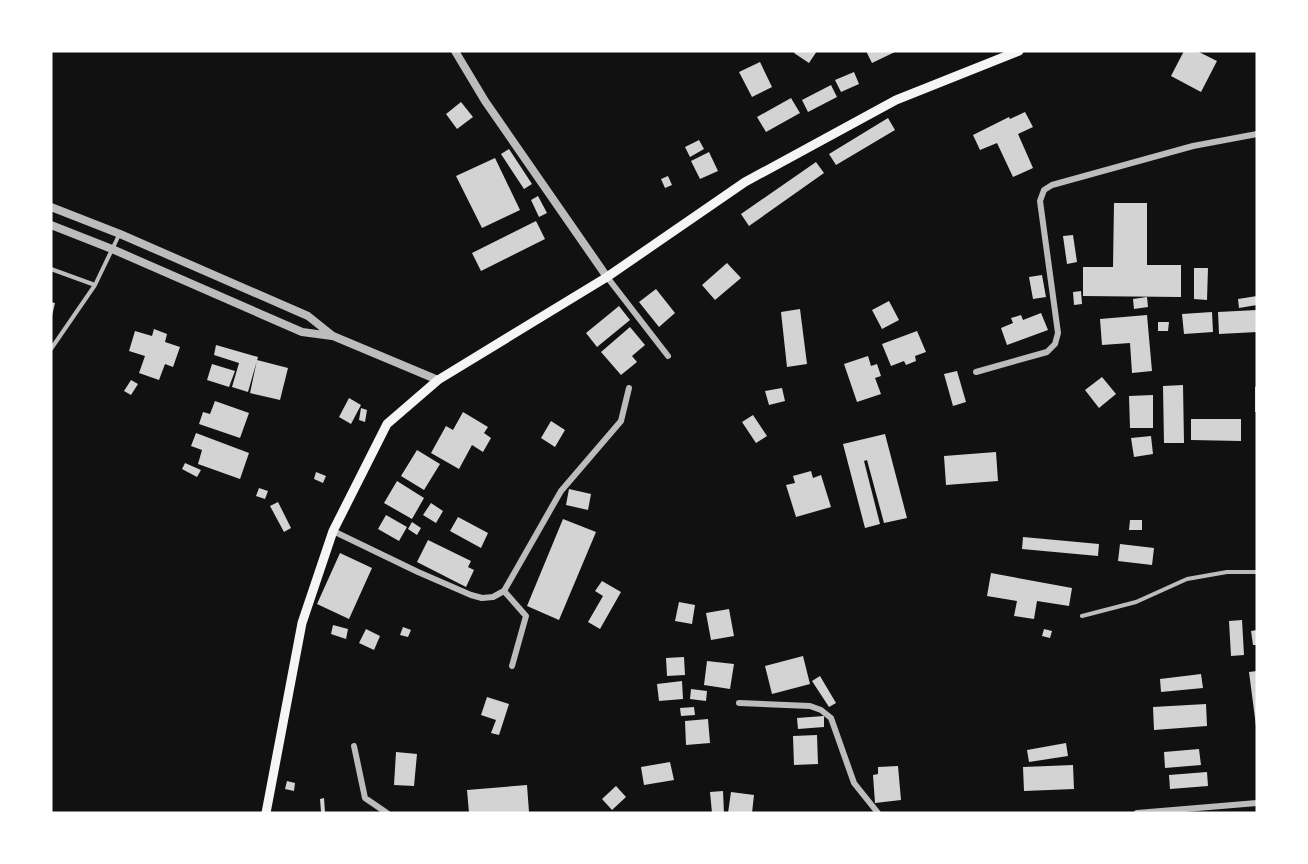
<svg xmlns="http://www.w3.org/2000/svg" width="1308" height="864" font-family="Georgia,serif">
  <style>
    .building { fill: #d3d3d3 }
    .lines { fill: none; stroke-linecap: round; stroke-linejoin: round }
    .service { stroke: #bcbcbc; stroke-width: 4 }
    .minor { stroke: #bcbcbc; stroke-width: 6 }
    .tertiary { stroke: #bcbcbc; stroke-width: 8 }
    .secondary { stroke: #f5f5f5; stroke-width: 9 }
  </style>
  <rect width="100%" height="100%" fill="#111"/>
  <path class="building" d="M795,51H817L809,63L794,53Z
    M866,51H897L872,63Z
    M1184,51H1197L1217,61L1201,92L1171,76Z
    M760,62L772,87L752,97L739,72Z
    M854,72L859,84L841,92L835,80Z
    M831,85L837,97L808,112L802,100Z
    M791,98L800,113L766,132L757,117Z
    M461,102L473,117L457,129L446,114Z
    M1025,112L1033,127L1018,134L1033,168L1013,177L997,143L980,150L973,135L1009,117L1010,119Z
    M888,118L895,130L836,165L829,154Z
    M699,140L704,149L690,157L685,147Z
    M509,149L532,184L524,189L501,154Z
    M709,152L718,171L700,179L691,161Z
    M495,158L520,210L482,228L456,176Z
    M816,162L824,173L749,226L741,214Z
    M668,176L672,185L665,188L661,179Z
    M538,196L547,213L539,217L531,200Z
    M1114,203H1147V265H1181V297L1083,296V267H1113Z
    M536,221L545,239L481,271L472,253Z
    M1073,235L1077,262L1067,264L1063,236Z
    M727,263L741,278L715,300L702,285Z
    M1194,268H1208L1207,300L1194,299Z
    M1042,275L1046,297L1033,299L1029,277Z
    M656,289L675,313L659,327L639,302Z
    M1081,291L1082,304L1074,305L1073,292Z
    M1257,296V305L1239,308L1238,299Z
    M1147,297L1148,307L1134,309L1133,299Z
    M889,301L899,320L882,329L872,310Z
    M51,302L55,303L52,316H51Z
    M619,306L630,320L597,347L586,333Z
    M800,309L807,364L787,367L781,312Z
    M1257,310V332L1219,334L1218,312Z
    M1212,312L1213,332L1184,334L1182,314Z
    M1041,313L1048,330L1007,345L1001,328L1013,323L1011,318L1021,315L1023,320Z
    M1147,315L1152,371L1132,373L1130,343L1102,345L1100,319Z
    M1158,322H1169L1168,331H1158Z
    M630,327L645,345L632,356L637,362L621,375L601,352Z
    M154,329L167,334L165,342L180,347L173,367L165,364L159,380L139,373L145,356L129,351L135,331L152,336Z
    M917,331L926,352L915,356L916,361L906,365L904,361L891,366L882,344Z
    M216,345L258,357L248,392L232,387L239,363L214,355Z
    M868,356L871,366L877,364L881,376L875,378L881,394L857,402L844,364Z
    M257,360L288,368L280,400L250,393Z
    M212,364L235,371L229,387L207,380Z
    M957,371L966,402L953,406L944,374Z
    M1102,377L1116,394L1099,408L1085,390Z
    M131,380L138,384L131,395L124,391Z
    M1183,385L1184,443H1164L1163,386Z
    M1257,386V412H1255V387Z
    M782,388L785,401L769,405L765,391Z
    M1153,395V428H1130L1129,396Z
    M349,398L361,405L351,424L339,417Z
    M215,401L249,413L240,438L199,424L203,412L210,414Z
    M361,408L367,410L365,422L359,420Z
    M463,412L488,427L484,433L491,438L483,452L472,445L459,469L431,453L446,426L453,430Z
    M753,415L767,436L756,443L742,422Z
    M1191,419H1241V441L1191,440Z
    M551,421L565,430L555,447L541,438Z
    M196,433L249,453L240,479L198,464L202,450L191,446Z
    M885,434L907,518L884,523L867,460L864,461L880,524L865,528L843,444Z
    M1151,436L1153,454L1134,457L1131,438Z
    M417,450L440,464L424,490L401,476Z
    M996,452L998,481L946,485L944,456Z
    M185,463L201,470L197,477L182,469Z
    M811,471L813,478L821,475L831,507L796,517L786,485L795,483L793,476Z
    M316,472L326,476L323,483L314,479Z
    M397,481L424,498L412,519L384,503Z
    M259,488L268,491L265,499L256,496Z
    M569,489L591,494L588,510L566,505Z
    M278,502L291,528L284,532L270,506Z
    M431,503L443,511L436,523L423,515Z
    M386,515L407,527L399,541L378,529Z
    M458,517L488,533L481,548L450,531Z
    M563,519L596,532L559,620L527,606Z
    M1130,520H1142V530H1129Z
    M412,522L421,528L417,535L408,529Z
    M1023,537L1099,544L1098,556L1022,549Z
    M428,540L471,561L468,567L474,570L466,587L417,562Z
    M1120,544L1154,548L1152,565L1118,561Z
    M340,553L372,568L349,619L317,604Z
    M991,573L1072,588L1069,606L1037,601L1034,619L1014,616L1017,601L987,596Z
    M602,581L621,592L600,629L588,622L603,596L595,591Z
    M679,602L695,605L692,624L675,621Z
    M729,609L734,636L711,640L706,613Z
    M1242,620L1244,655L1231,656L1229,621Z
    M333,625L348,629L346,639L331,634Z
    M403,627L411,630L408,637L400,635Z
    M366,629L380,636L374,650L359,643Z
    M1044,629L1052,631L1050,638L1042,636Z
    M1257,630V645H1253L1251,631Z
    M803,656L810,684L772,694L765,666Z
    M684,657L685,675L667,676L666,658Z
    M707,661L734,664L730,689L704,685Z
    M1257,671V726H1256L1249,672Z
    M1201,674L1203,688L1161,692L1160,679Z
    M820,676L836,703L829,707L812,681Z
    M682,681L683,699L659,701L657,684Z
    M691,689L707,691L706,701L690,699Z
    M487,697L509,704L499,735L491,733L496,720L481,715Z
    M1206,704L1207,726L1154,730L1153,707Z
    M694,707L695,715L681,716L680,708Z
    M824,716V727L798,729L797,718Z
    M708,719L710,743L686,745L685,721Z
    M817,735L818,764L794,765L793,736Z
    M1066,743L1068,756L1029,762L1027,750Z
    M1199,749L1201,765L1165,768L1164,752Z
    M396,752L417,754L414,786L394,785Z
    M670,762L674,780L644,785L641,767Z
    M1073,765L1074,789L1024,791L1023,767Z
    M898,766L901,800L875,803L873,775L878,774V767Z
    M1207,772L1208,786L1170,789L1169,775Z
    M287,781L295,783L294,791L285,789Z
    M527,785L529,812L469,813L467,790Z
    M616,786L626,797L612,810L602,799Z
    M723,791L724,813H712L710,792Z
    M731,792L754,795L752,813H728Z
    M324,798L325,812H321L320,799Z"/>
  <g class="lines">
    <path class="service" d="M51,269L95,285L119,235
      M51,349L95,285
      M1082,616L1136,602L1187,579L1227,572H1257"/>
    <path class="minor" d="M607,277L668,356
      M976,372L1047,352L1055,344L1058,333L1040,201L1044,190L1052,185L1193,146L1257,134
      M333,531L418,572L471,595L482,598L493,597L504,591L561,491L621,421L629,388
      M504,591L526,616L512,666
      M739,703L810,706L821,710L831,718L854,783L878,813
      M354,746L365,798L387,813
      M1137,813L1257,803"/>
    <path class="tertiary" d="M455,51L485,101L607,277
      M51,207L120,234L308,316L333,336L438,380
      M51,225L112,249L302,332L332,336"/>
    <path class="secondary" d="M266,813L302,623L333,531L387,424L438,380L607,277L745,182L896,100L1019,51"/>
  </g>
  <rect width="1308" height="864" fill="none" stroke="#ffffff" stroke-width="105"/>
</svg>
